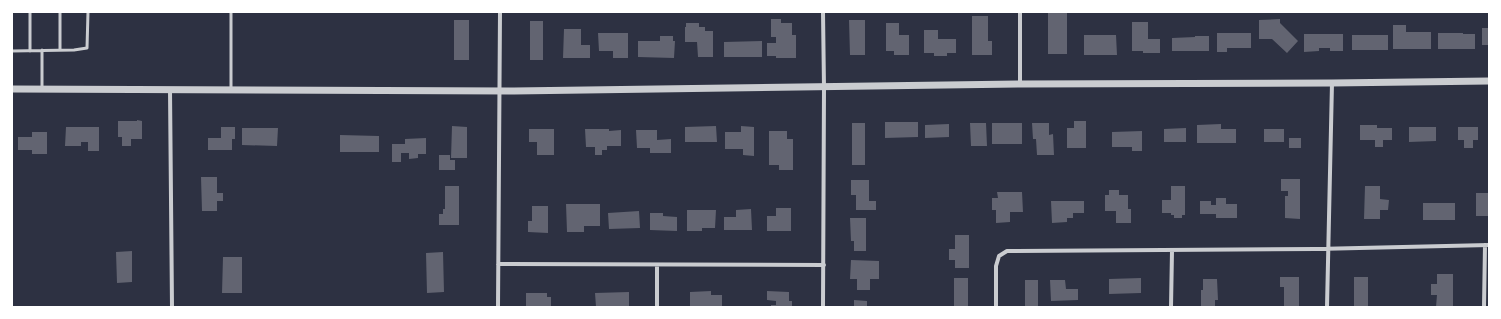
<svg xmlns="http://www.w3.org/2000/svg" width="1501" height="319" font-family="'Open Sans',sans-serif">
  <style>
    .building { fill: #626471 }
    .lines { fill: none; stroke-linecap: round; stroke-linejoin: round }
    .service { stroke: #caccd0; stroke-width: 3 }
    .minor { stroke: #caccd0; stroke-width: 4 }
    .tertiary { stroke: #caccd0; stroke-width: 7 }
  </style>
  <rect width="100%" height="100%" fill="#2d3142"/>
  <path class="building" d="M1048,13H1067V54H1048Z
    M972,16H988V41H992V55H972Z
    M771,19H781V23H792V35H796V58H776V56H767V43H776V37H771Z
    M1280,19V23L1298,41L1287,53L1272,39H1259V20Z
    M454,20H469V60H454Z
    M849,20H865V55H850Z
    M530,21H543V60H530Z
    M1132,22H1148V39H1160V53H1143V51H1132Z
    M686,23H699V27H705V31H713V57H698L697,42H685V27H686Z
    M886,23H899V35H909V55H894V51H886Z
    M1393,25H1406V32H1431V49H1393Z
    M1482,28H1489V45H1482Z
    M564,29H581V45H590V58H563Z
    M924,30H938V39H956V53H947V56H934V53H924Z
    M598,33H628V58H613V51H599Z
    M1217,33H1251V48H1227V52H1217Z
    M1438,33H1463V34H1475V49H1438Z
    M1304,34H1343V51H1330V48H1319V51L1304,52Z
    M1084,35H1116L1117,55H1084Z
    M1352,35H1388V50H1352Z
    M660,36H673V41H675L674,58L638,57V41H660Z
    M1195,36H1209V51H1172V38L1195,37Z
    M762,41V57H724V42Z
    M137,120L142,121V139H131V146H122V137H118V121H137Z
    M1074,121H1086V148H1067V128H1074Z
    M885,122H918V137L885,138Z
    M852,123H865V165H852Z
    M970,123H986L987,146H971Z
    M992,123H1022V144H992Z
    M1032,123H1049V135L1053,134L1054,155H1037L1036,139H1033Z
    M949,124V137L925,138V125Z
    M1221,124V129H1236V143H1197V125Z
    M1360,125H1377V128H1392V140H1383V147H1375V140H1360Z
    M452,126L467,127V158H451Z
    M716,126L717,142H685V127Z
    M741,126L754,127V156L743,155V149H725V132H741Z
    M66,127H99V151H88V142H81V146H65Z
    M221,127H235V139H232V150H208V138H221Z
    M1409,127H1436V141L1409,142Z
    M1458,127H1478V140H1473V148H1464V140H1458Z
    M242,128H278L277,146L242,145Z
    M1186,128V142H1164V129Z
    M529,129H554V155H537V142H529Z
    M585,129H609V131L621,130V146H607V150H602V155H595V147H586Z
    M1264,129H1284V142H1264Z
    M636,130H657V140L671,139V153H650V148H637Z
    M769,131H787V139H793V170H779V165H769Z
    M1142,131V151H1132V147H1112V132Z
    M32,132H47V154H32V150H18V137H32Z
    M340,135L379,136V152H340Z
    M426,138V154H418V158L409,159V153H401V162H392V144H405V139Z
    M1289,138H1301V148H1289Z
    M439,155H450V160H455V170H439Z
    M201,177H217V193H223V201H217V211H202Z
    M1281,179H1300V219L1285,218V196H1288V191H1281Z
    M851,180H869V201H876V210H856V195H851Z
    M445,186H459V225H439V214H443V209H445Z
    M1171,186H1185V215H1182V218H1174V215H1171V213H1162V200H1171Z
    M1365,186H1380V199L1389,200L1388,210H1380V219H1364Z
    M1109,190H1119V195H1128V209H1131V223H1116V211H1105V195H1109Z
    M997,192H1022L1023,212H1010V222L996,223V210H992V198H998Z
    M1476,193H1489V216H1476Z
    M1216,198H1226V204H1237V218H1216V214H1200V201H1211V205H1216Z
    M1051,201H1084V213H1073V218H1067V222L1052,223Z
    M1423,203H1455V220H1423Z
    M566,204H600V226H584V232H567Z
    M532,206H548V233L528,232V221H532Z
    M776,208H791V231H767V216H776Z
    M751,209L752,230H724V217H736V210Z
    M687,210H716L715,228H702V231H687Z
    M639,211L640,228L609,229L608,213Z
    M650,213H663V216L677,217V231L650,230Z
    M850,218H866V251H854V241H851Z
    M955,235H969V268H955V260H949V249H955Z
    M132,251V282L117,283L116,252Z
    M443,252L444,292L427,293L426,253Z
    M223,257H242V293H222Z
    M851,260L879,261V279H870V290H857V279H850Z
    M1437,274H1453V307H1436L1437,295H1431V284H1437Z
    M1280,277H1299V307H1284V287H1280Z
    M1354,277H1368V306H1354Z
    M954,278H968V307H954Z
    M1141,278V293L1109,294V279Z
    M1203,279H1217L1218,300H1215V307H1201V290H1203Z
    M1025,280H1038V307H1025Z
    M1050,280H1065L1066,289H1078V300L1051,301Z
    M711,291V295H722V307H690V292Z
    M767,291L789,292V301H792V307H771V305H776V301L767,300Z
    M629,292V307H596L595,293Z
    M526,293H547V297H551V306L526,307Z
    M854,300L867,301V307H854Z"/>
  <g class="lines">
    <path class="service" d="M60,12V50
      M42,50V90
      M12,51L74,50L87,48L88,12
      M30,51V12
      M231,90V12"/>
    <path class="minor" d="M823,12L824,88L823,307
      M1020,12V84
      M170,90L172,307
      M498,264L824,265
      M498,307L500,12
      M657,307V265
      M996,307V266L999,256L1007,251L1316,249L1489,245
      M1171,307L1172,251
      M1327,307L1332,83
      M1484,307L1485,245"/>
    <path class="tertiary" d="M12,89L514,91L1020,84L1332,83L1489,81"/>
  </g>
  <rect width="1501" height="319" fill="none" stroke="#ffffff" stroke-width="26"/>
</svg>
